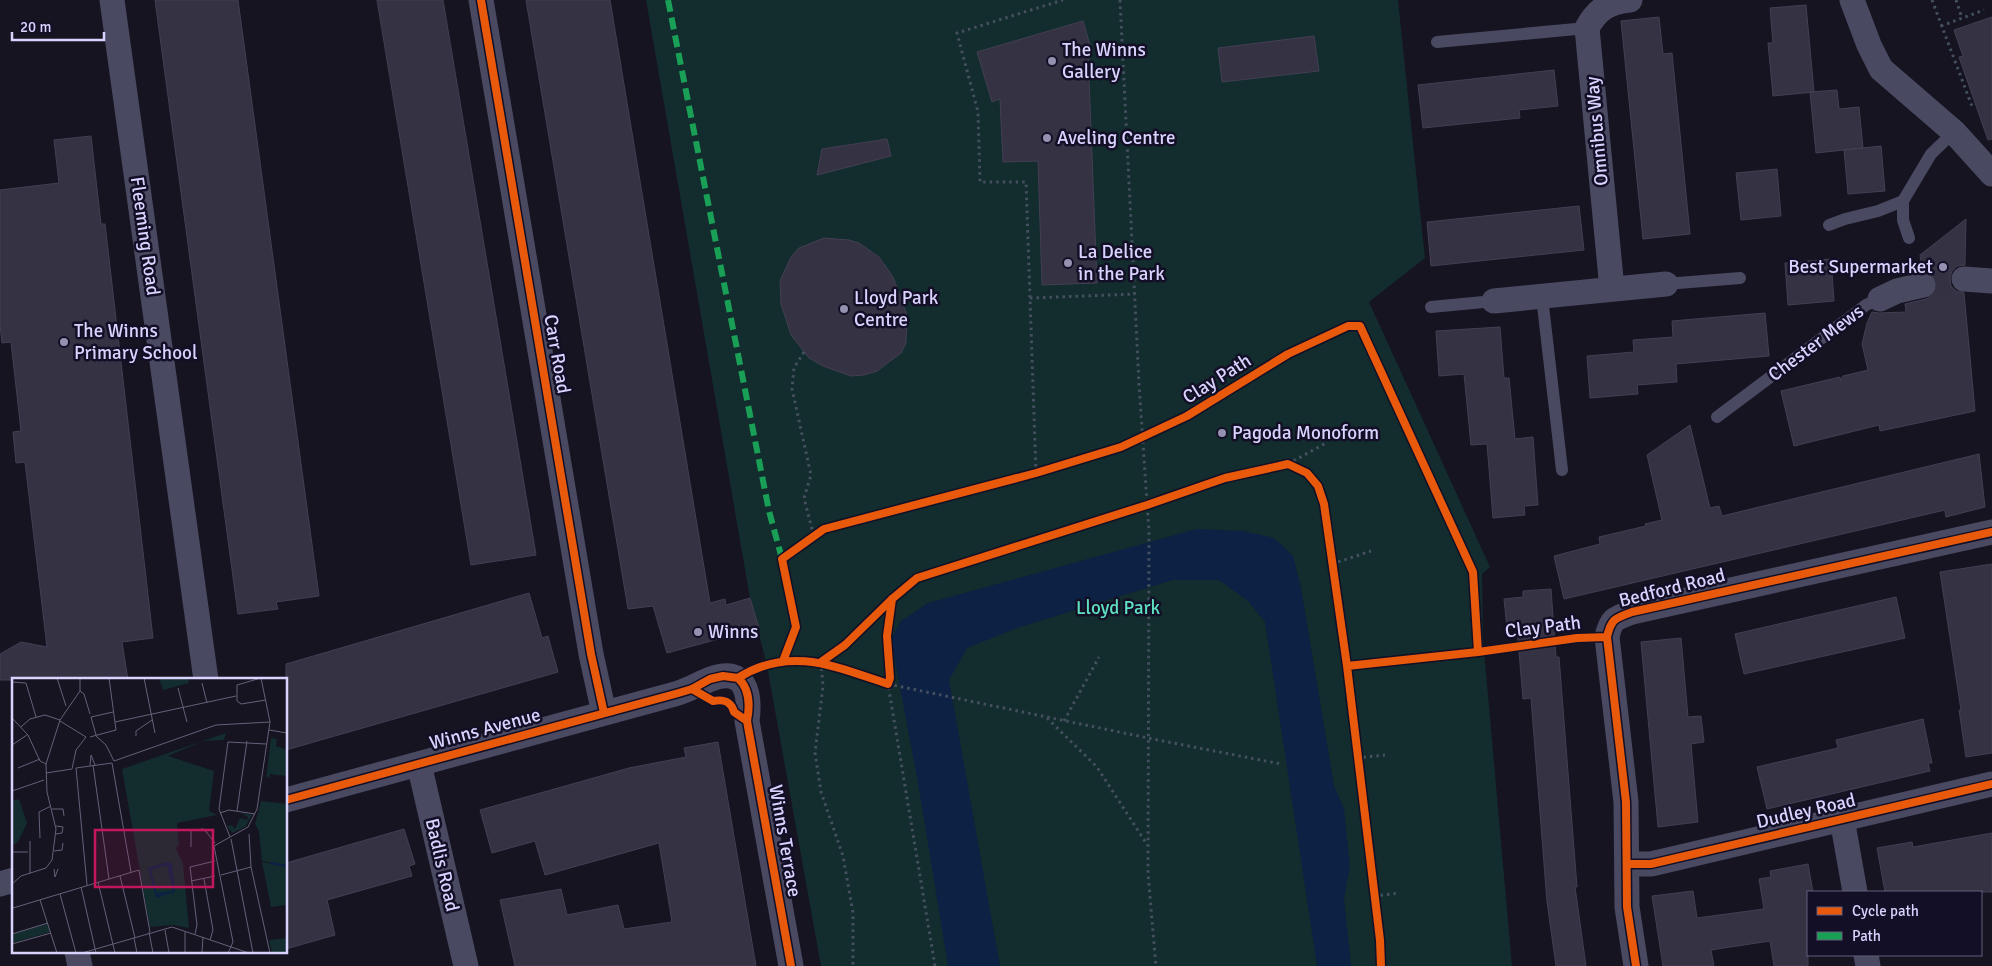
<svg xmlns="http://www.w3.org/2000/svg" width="1992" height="966" font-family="Signika,sans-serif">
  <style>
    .green { fill: #132c2d }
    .water { fill: #0d2144 }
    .building { fill: #343243; stroke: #433f54 }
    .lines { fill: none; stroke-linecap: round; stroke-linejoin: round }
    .minor-tunnel { stroke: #333142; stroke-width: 25; stroke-dasharray: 25 12; stroke-linecap: butt }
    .path { stroke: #44505f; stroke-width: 3; stroke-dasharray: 2.5 4; stroke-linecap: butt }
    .service { stroke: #4a4962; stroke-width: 12 }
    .minor { stroke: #4a4962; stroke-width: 25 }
    .quiet { stroke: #1a9f57; stroke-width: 6; stroke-dasharray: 12 6; stroke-linecap: butt }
    .cycleway-casing { stroke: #130f26; stroke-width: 11 }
    .cycleway { stroke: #e8590c; stroke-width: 8 }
    .poi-dot { fill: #9591b1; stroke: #130f26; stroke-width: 2 }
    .labels { text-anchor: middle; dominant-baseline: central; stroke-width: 5; stroke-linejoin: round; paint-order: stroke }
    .poi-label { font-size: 19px; fill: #d9d4ff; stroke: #130f26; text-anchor: start }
    .street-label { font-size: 19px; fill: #d9d4ff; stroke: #130f26 }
    .park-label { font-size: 19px; fill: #5fe0c0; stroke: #130f26 }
    .inset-river { fill: none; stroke: #0d2144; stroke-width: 2.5 }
    .inset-road { fill: none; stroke: #64617a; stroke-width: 1 }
    .view { fill: #c2185b; fill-opacity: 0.15; stroke: #c2185b; stroke-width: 2.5 }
    .inset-edge { fill: none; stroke: #d9d4ff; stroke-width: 2.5 }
  </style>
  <rect width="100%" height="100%" fill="#161421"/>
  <path class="green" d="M646,0H1398L1425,258L1369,302L1490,567L1482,574L1483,639L1512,966H821L767,666L750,598Z"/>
  <path class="water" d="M1197,529L1243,531L1274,538L1293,556L1301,588L1334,786L1344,809L1350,867L1344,898L1351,966H1317L1265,622L1248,601L1219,580H1173L1017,628L967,648L949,680L1000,966H948L918,783L891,639L901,621L928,603Z"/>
  <path class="building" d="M155,0H238L319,596L276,602L278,609L238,614Z
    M377,0H443L536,555L471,565Z
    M526,0H610L710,603L725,599L726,605L750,598L759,628L667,653L653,606L628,609Z
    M1806,5L1814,92L1773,96L1768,43H1773L1770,8Z
    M1659,17L1663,54L1672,53L1690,234L1643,239L1621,21Z
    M1992,17V139L1988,140L1959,57L1963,56L1954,30Z
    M1083,21L1092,52L1088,53L1097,283L1042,285L1038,161L1003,162L1000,99L992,102L977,52Z
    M1314,36L1319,71L1222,82L1218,48Z
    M1554,70L1558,106L1519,110L1520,118L1423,128L1418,85Z
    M1837,90L1839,109L1859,107L1863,148L1816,153L1810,92Z
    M91,136L101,224H105L153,638L122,642L128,680H0V654L21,642L47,647L25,462L16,463L13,432L21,431L11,342L2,343L0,325V190L59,183L54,140Z
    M887,139L891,156L817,175L822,149Z
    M1881,146L1885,191L1848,194L1844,150Z
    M1777,169L1781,216L1741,220L1736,173Z
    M1579,206L1584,250L1431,266L1427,222Z
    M1966,219L1965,265L1957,266L1952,271L1950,278L1951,286L1956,291L1964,293L1975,411L1880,431L1879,425L1794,446L1781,391L1840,377L1841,381L1843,376L1868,370L1862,344L1867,323L1872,312L1879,313L1906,312L1905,304L1926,299L1933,295L1937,289V281L1933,275L1928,271H1922L1920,255Z
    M824,238L849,240L859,243L879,257L893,277L907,315L906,343L901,353L877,371L864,375L851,376L823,366L809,358L791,335L781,304L780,281L791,257L799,248Z
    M1831,259L1834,301L1788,305L1785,263Z
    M1765,313L1769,356L1676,364L1677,382L1637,385L1638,394L1590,398L1587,356L1634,352L1633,340L1673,337L1672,321Z
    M1500,327L1504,378H1509L1515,439L1533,437L1538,505L1524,506L1525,515L1493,518L1487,444L1471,445L1464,374L1439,376L1436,331Z
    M1690,425L1710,508L1719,506L1722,516L1979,454L1985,507L1946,517L1945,510L1564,599L1554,556L1600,544L1599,537L1646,526L1645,524L1662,520L1647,455Z
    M1992,564V753L1966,757L1959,710H1961L1940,572Z
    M1551,589L1556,657H1559L1565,734L1577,887H1575L1586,966H1556L1547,902L1531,698L1523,699L1517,628H1507L1504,599L1523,597V591Z
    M529,593L542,638L548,636L558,672L286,750V664Z
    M1896,597L1905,638L1744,674L1735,634Z
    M1681,638L1688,717L1701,716L1704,742L1691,744L1698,822L1658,827L1641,642Z
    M1923,719L1932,763H1928L1930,771L1767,809L1757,767L1838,748L1836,740Z
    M718,742L756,966H515L500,900L561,889L567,915L618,905L624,929L672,922L659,843L545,875L535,841L492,853L480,810L629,768L686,757L684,748Z
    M404,829L415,864L409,866L412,876L327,900L335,935L286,949V863Z
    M1992,833V892H1885L1877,848L1912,842L1913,847Z
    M1808,864L1813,892H1808V966H1774L1770,941L1711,950L1714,966H1663L1652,896L1693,891L1697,918L1764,909L1759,879L1771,877L1770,871Z"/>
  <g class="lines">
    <path class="minor-tunnel" d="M1923,285L1964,279"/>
    <path class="path" d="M1120,0L1139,384L1149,532L1148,874L1156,966
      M1932,0L1973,109
      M1956,0L1962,18
      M1941,26L1984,10
      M1030,298L1135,294
      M804,352L794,368L792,389L811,475L804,498L814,537
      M1288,464L1326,443
      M1036,473L1026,182H980L978,112L957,33L1063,0
      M1332,564L1371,551
      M821,662L823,686L815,753L821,792L843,856L853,913V966
      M1047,718L1097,767L1148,846
      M1064,721L1099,657
      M1357,758L1385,755
      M1374,896L1399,893
      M935,966L888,684L1148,738L1281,764"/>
    <path class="service" d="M1437,42L1587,28
      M1903,201V220L1909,238
      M1829,225L1845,219L1878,211L1903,201L1931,154L1954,132
      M1666,284L1740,278
      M1542,297L1562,470
      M1431,307L1494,301
      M1717,417L1866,305L1880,299"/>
    <path class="minor" d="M112,0L206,680
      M481,0L591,654L604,713
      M1852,0L1869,45L1881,69L1954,132L1992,174
      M1964,279L1992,281
      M1612,289L1587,28C1597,9 1609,2 1630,0
      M1880,299L1897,291L1923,285
      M1494,301L1666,284
      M419,764L466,966
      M286,800L675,694C689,690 698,684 711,679C745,666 751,693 747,721L791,966
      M1842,819L1855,892
      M1627,864H1651L1992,784
      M0,884L14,880
      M77,952L80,966
      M1866,955L1868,966
      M1636,966L1627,907L1626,802L1607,637C1611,619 1615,618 1632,612L1992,532"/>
    <path class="quiet" d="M668,0L769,511L782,559"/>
    <g class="cycleway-casing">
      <path id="cycleway" d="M481,0L591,654L604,713
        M783,661L796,627L782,559L824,529L1036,473L1121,447L1187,416L1288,354L1348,326H1360L1473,572L1478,652
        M821,662L845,645L892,599L917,578L1147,505L1225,478L1288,464L1307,473L1318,486L1324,504L1347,666L1380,940L1381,966
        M1347,666L1478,652L1577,638L1607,637
        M738,678C750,689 750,706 747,721L791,966
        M738,678C790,645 836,667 888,684L890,678L887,636L892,599
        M692,689L713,701C724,699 731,701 734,712L747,721
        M286,800L675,694L692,689L710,679L723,676L738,678
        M1627,864H1651L1992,784
        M1636,966L1627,907L1626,802L1607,637C1611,619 1615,618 1632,612L1992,532"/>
    </g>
    <use href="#cycleway" class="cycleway"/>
  </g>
  <g class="poi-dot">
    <circle cx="1052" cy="61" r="5"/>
    <circle cx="1047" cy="138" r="5"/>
    <circle cx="1068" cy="263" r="5"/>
    <circle cx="1943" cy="267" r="5"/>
    <circle cx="844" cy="309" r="5"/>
    <circle cx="64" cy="342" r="5"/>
    <circle cx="1222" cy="433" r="5"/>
    <circle cx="698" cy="632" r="5"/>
  </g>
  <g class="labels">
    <g class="poi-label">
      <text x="1062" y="50">The Winns<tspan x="1062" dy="22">Gallery</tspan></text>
      <text x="1057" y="138">Aveling Centre</text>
      <text x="1078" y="252">La Delice<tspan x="1078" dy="22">in the Park</tspan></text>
      <text x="1933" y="267" text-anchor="end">Best Supermarket</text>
      <text x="854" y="298">Lloyd Park<tspan x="854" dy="22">Centre</tspan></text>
      <text x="74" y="331">The Winns<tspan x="74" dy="22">Primary School</tspan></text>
      <text x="1232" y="433">Pagoda Monoform</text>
      <text x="708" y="632">Winns</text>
    </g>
    <g class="street-label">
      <text transform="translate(1597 131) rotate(-95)">Omnibus Way</text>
      <text transform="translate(145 236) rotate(82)">Fleeming Road</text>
      <text transform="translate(1816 343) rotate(-37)">Chester Mews</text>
      <text transform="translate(557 354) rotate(80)">Carr Road</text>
      <text transform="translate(1217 379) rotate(-32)">Clay Path</text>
      <text transform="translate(1672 588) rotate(-14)">Bedford Road</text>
      <text transform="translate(1543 627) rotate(-7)">Clay Path</text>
      <text transform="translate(485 729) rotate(-15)">Winns Avenue</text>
      <text transform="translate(1806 811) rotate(-13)">Dudley Road</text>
      <text transform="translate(785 841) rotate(80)">Winns Terrace</text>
      <text transform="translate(442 865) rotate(77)">Badlis Road</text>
    </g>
    <g class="park-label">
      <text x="1118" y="608">Lloyd Park</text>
    </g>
  </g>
  <g transform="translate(12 678)">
    <rect width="275" height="275" fill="#161421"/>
    <path d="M147,0H176L177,5L151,12ZM214,55L212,62L191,63L156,78L202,93L197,133L205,137L165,145L167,167L164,170L171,186L177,250L161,247L138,249L110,91ZM259,60L265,61L264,68L275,72V98L257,96L260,101L256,98L254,101ZM7,121L15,145L6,164L0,168V123ZM249,123L275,126V188L250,183L247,153L243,146ZM229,135L240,137L233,149L220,155L215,148L220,147L223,151L228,140L235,142L236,139ZM250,184L275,189V227L259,229ZM35,246L38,254L0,265V256ZM275,260V274L260,275L257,262Z" fill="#132c2d"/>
    <path d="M154,184L160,185L163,214L144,220L136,190ZM155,187L161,213L145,215L139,192Z" fill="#0d2144" fill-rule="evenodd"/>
    <path class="inset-river" d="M258,185L275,188"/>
    <path class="inset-road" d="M45,0L54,28M132,0L143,55M249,0L225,7V23L229,26L254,22M0,4L14,5L24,39M190,5L195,25M166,10L175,44M68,13L72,16L78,36M0,40L16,57L28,83L34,86M103,44L224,18M9,49L18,41L33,37L48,42M257,52L275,55M84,57L79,39L101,34M84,58L94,67L102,83L204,47L258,44M124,58V53L140,42M78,59L104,52L97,0M0,67L15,57M81,87L97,201M78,88L79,77L83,87M6,90L28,81M34,95L60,91L64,72L74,59L48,43M0,113L32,102M40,131H51L52,138M225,133L235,63M208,135L217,132L243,136M44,148L51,149L50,155L44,156M237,156L239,189L258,275M218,159L207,131L216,64L254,66M28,160L27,134L39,128M219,161L241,275M179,169V152L192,151L203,165M42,173L50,172L51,165M0,174H16M42,191L43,199L46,191M18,195V163M209,197L239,189M108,198L123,260M192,201L201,252L198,262M179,203L203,198M86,204L103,275M0,206L9,198L34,190L40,182L44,151L35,114L34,86L48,42L68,13V0M75,207L64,90L100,85L119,194M69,209L84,275M48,216L64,275M28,222L45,275M1,230L127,192L138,254M153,252L157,275M137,254L141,275M0,256L36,245M183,256L185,247L178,189L203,183M122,260L125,275M0,266L39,255M70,275L160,249L237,275M173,275V254M190,275L191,259M216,275L221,264L202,168L236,149L245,131L258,44L249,0"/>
    <path class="view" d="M83,152H201V209H83Z"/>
    <rect width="275" height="275" class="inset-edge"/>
  </g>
  <rect x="1807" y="891" width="175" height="65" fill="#130f26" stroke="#625e7d"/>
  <rect x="1817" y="907" width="25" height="8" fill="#e8590c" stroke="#625e7d"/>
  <text x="1852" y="916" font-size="15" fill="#d9d4ff">Cycle path</text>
  <rect x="1817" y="932" width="25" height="8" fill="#1a9f57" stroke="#625e7d"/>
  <text x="1852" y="941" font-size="15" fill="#d9d4ff">Path</text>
  <path d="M12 32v8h92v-8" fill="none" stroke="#d9d4ff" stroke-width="2.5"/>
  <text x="20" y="32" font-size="15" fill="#d9d4ff" stroke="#130f26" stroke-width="4" paint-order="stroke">20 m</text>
</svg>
